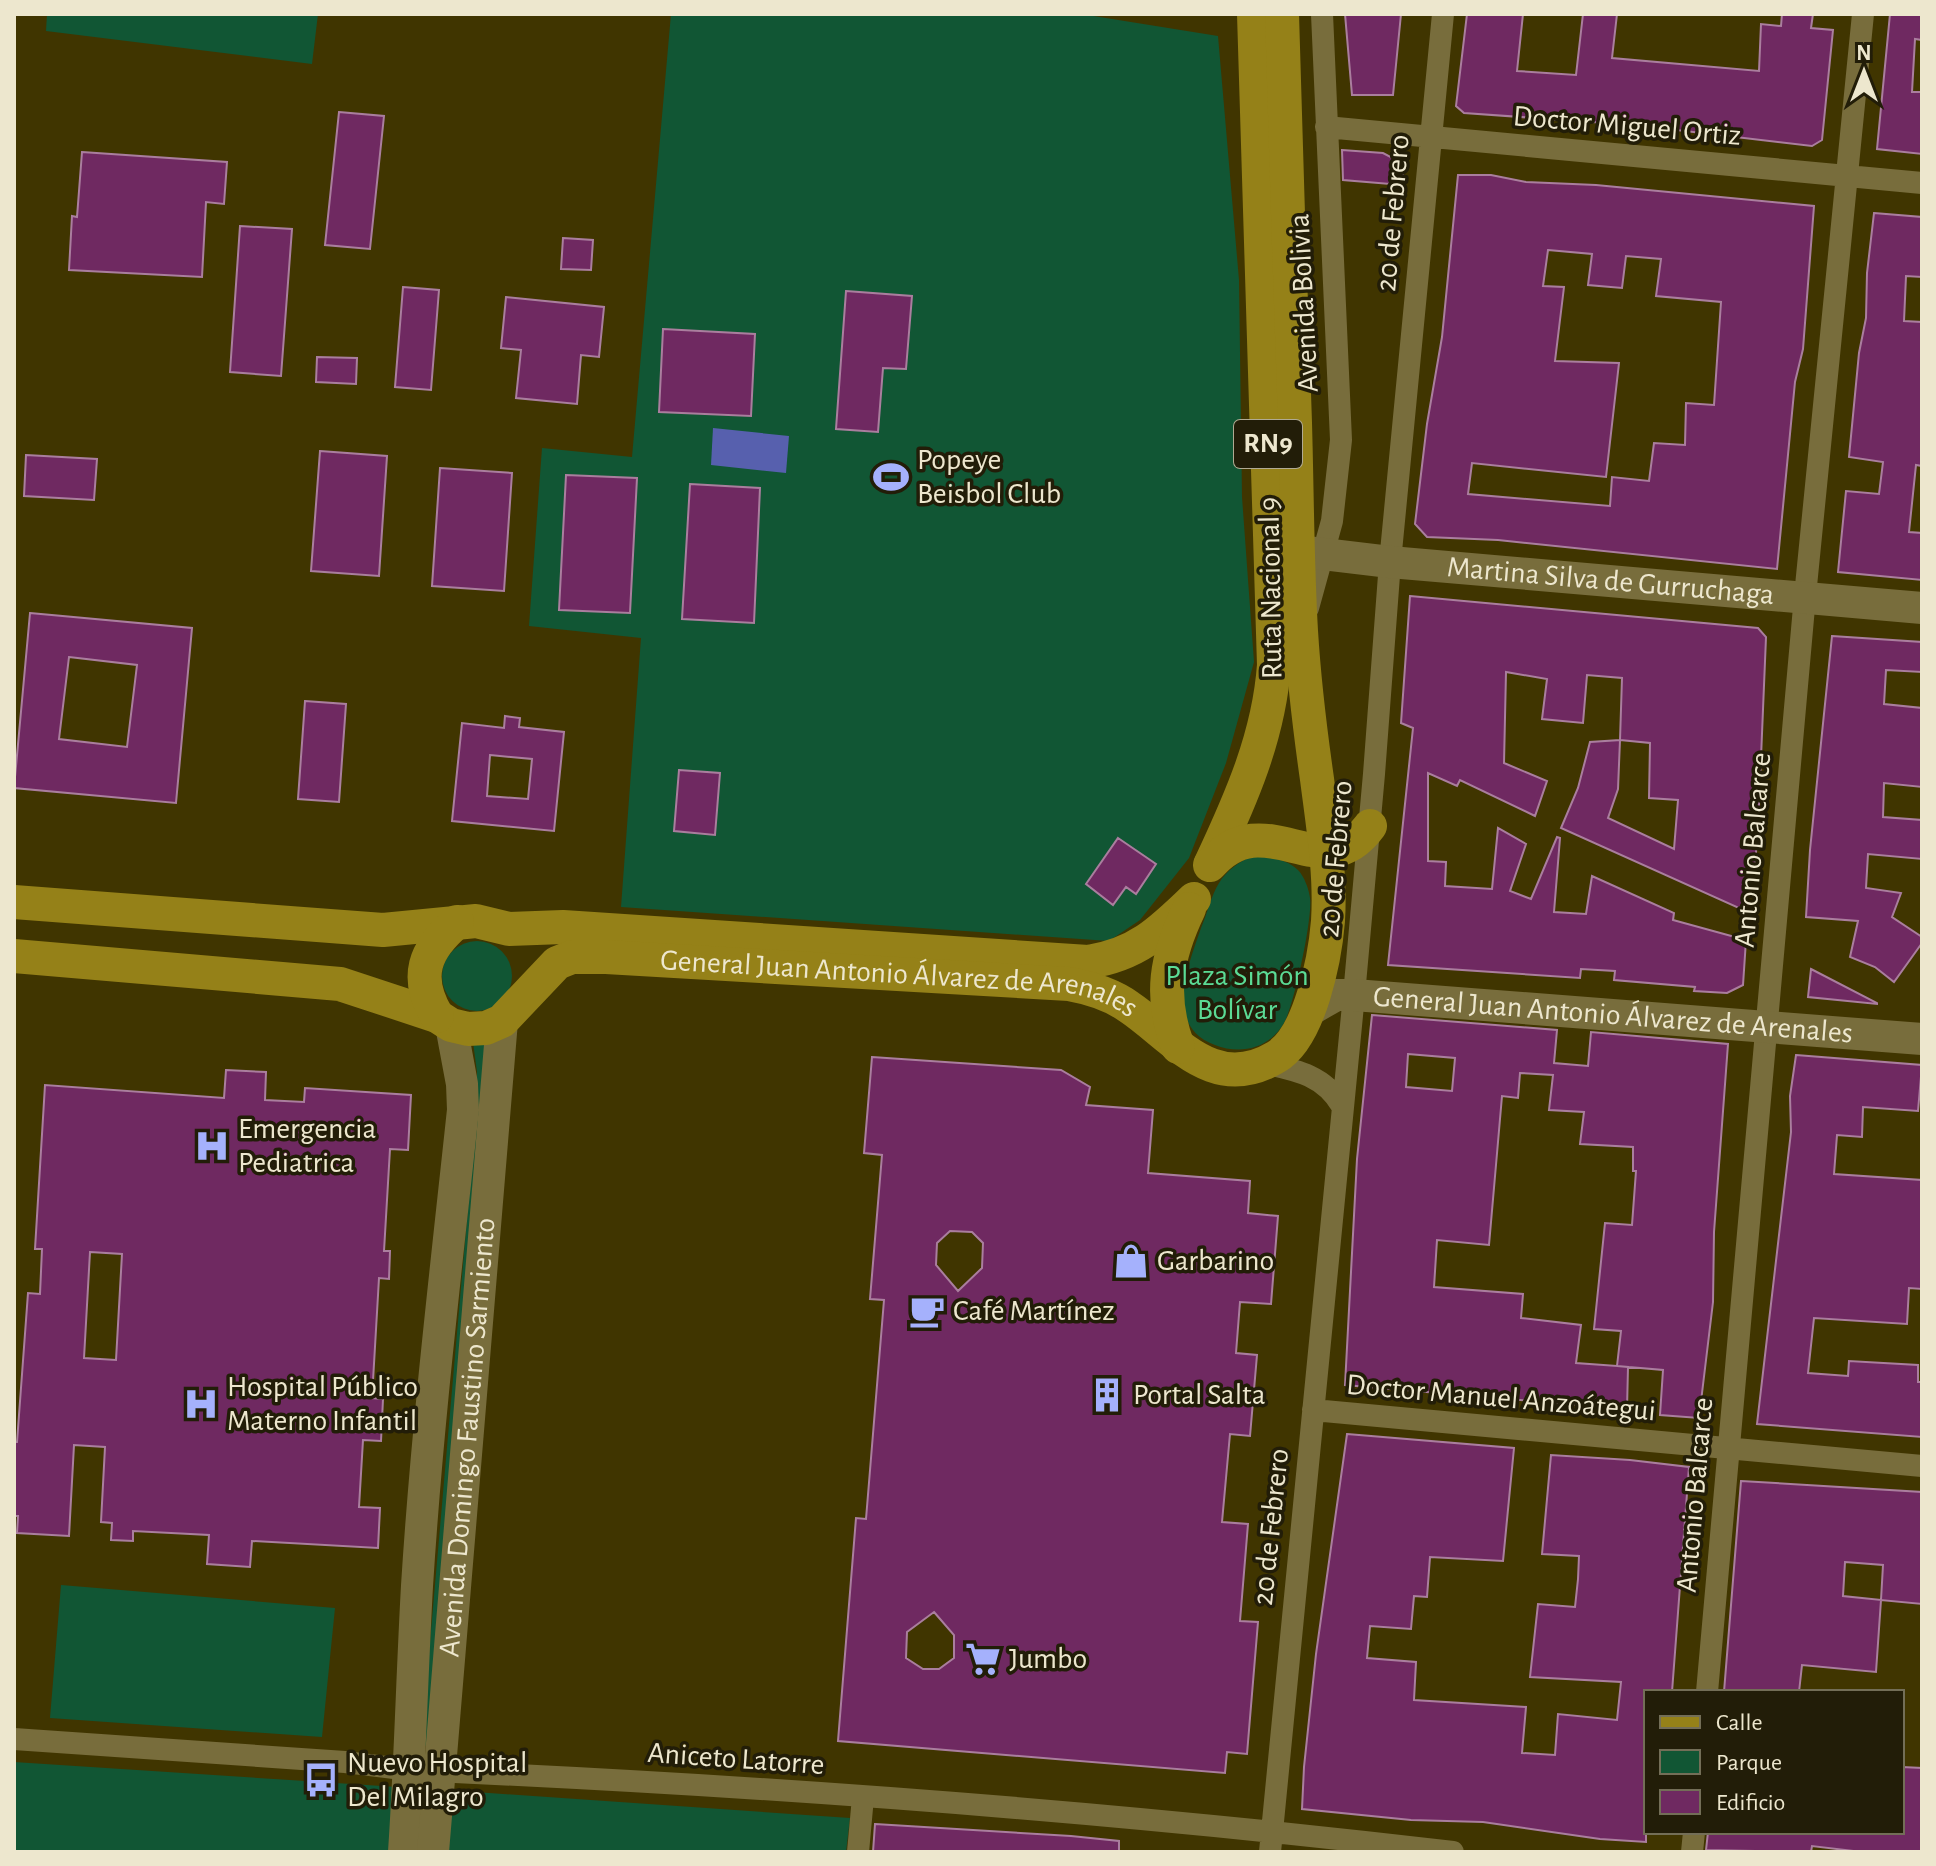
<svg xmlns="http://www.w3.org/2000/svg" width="1936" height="1866" font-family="'Alegreya Sans',sans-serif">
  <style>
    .green { fill: #115634 }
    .water { fill: #5760ae }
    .building { fill: #6f2961; stroke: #aa7e9e; stroke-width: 2; fill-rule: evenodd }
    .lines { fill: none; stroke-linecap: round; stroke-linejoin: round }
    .street { stroke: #786d3c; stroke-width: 22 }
    .secondary { stroke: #786d3c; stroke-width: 32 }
    .primary { stroke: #958118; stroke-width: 34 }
    .labels { text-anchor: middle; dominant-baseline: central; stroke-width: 7; stroke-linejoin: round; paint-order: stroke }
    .shield { fill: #221d08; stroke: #b0aa93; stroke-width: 2 }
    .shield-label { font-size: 28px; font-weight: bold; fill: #ede7ce }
    .street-label { font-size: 30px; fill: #ede7ce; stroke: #221d08 }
    .poi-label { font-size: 30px; fill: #ede7ce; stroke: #221d08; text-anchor: start }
    .park-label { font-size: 30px; fill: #5bdb95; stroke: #221d08 }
  </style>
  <rect width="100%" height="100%" fill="#403500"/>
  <path class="green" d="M47,14H318L312,64L46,31Z
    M671,14H1081L1218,36L1239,280L1242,497L1254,662L1226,763L1189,858L1140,920L1109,941L621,907L641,638L529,626L542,448L632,457Z
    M1252,856C1267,857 1286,858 1298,870C1304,876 1309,889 1310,898C1313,917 1294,1006 1284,1023C1269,1049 1240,1055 1215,1045C1163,1026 1188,966 1201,928C1207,914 1211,896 1219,883C1227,870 1239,862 1252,856Z
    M442 976a35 35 0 1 1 70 0a35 35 0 1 1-70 0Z
    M494,1040L429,1746L421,1745L475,1127L477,1072L473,1042Z
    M61,1585L335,1608L322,1737L50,1718Z
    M14,1762L397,1787L391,1852H14Z
    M447,1790L850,1818L846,1852H443Z"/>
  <path class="water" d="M713,428L789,436L786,473L711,465Z"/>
  <path class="building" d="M1345,14H1401L1393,95H1352Z
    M1467,14H1523L1517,71L1576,75L1583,14H1617L1612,58L1759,71L1761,24L1781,26L1782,14H1813L1811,28L1833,30L1822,140L1812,146L1634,125L1464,113L1456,106Z
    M1890,14H1922V40L1915,39L1912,92H1922V154L1877,149Z
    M339,112L384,116L370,249L325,245Z
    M1342,150L1383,153L1404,164L1402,185L1343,180Z
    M82,152L227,162L224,204L206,202L202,277L69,270L72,216L77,217Z
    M1458,175H1491L1526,182L1596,185L1814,206L1803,349L1795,382L1777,569L1498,540L1427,537L1415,524L1427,424L1442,337ZM1548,250L1592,254L1588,285L1622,288L1626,256L1661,259L1656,296L1721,302L1714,405L1686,403L1685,445L1654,443L1649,481L1612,477L1610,506L1468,494L1472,463L1606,477L1619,363L1555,361L1564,287L1543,286Z
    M1874,213L1922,217V277L1906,276L1904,321L1922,322V466L1916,465L1909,532L1922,533V580L1838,572L1846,491L1879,494L1883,462L1849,457L1859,353L1866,318L1867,273Z
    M240,226L292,229L281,376L230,372Z
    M563,238L593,240L591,270L561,269Z
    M403,287L439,290L431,390L395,387Z
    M846,291L912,296L906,369L883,368L878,432L836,429Z
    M506,297L604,307L599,357L581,355L577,404L516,398L521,350L501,348Z
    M663,329L755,334L751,416L659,412Z
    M317,357L357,358L356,384L316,382Z
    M320,451L387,456L379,576L311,571Z
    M26,455L97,459L94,500L24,496Z
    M440,468L512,473L504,591L432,586Z
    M566,475L637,478L630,613L559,610Z
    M690,484L760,488L754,623L682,619Z
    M1410,596L1758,628L1766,637L1758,830L1754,875L1741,909L1561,828L1578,788L1590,742L1620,740L1622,678L1587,675L1583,723L1542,719L1547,679L1506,672L1504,763L1547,781L1535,816L1460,780L1457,786L1428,773V861L1446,862L1445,886L1492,889L1498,828L1526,844L1510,891L1531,899L1557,837L1560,838L1554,912L1586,914L1592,876L1674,913L1673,920L1746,940L1743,985L1727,993L1694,991L1695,987L1614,980L1615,971L1581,969L1580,978L1388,965L1413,728L1401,723ZM1620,740L1650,743L1649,798L1678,800L1674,849L1608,818L1618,789Z
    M30,613L192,628L176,803L14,788ZM69,657L137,665L127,747L59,739Z
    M1832,636L1922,642V672L1886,670L1884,704L1922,708V787L1884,783L1883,817L1922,820V859L1868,854L1866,888L1901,893L1892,917L1922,937V943L1894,982L1875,967L1850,957L1858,921L1806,917L1810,850Z
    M305,701L346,704L339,802L298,799Z
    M505,716L520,718L519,727L564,732L554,831L452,821L462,723L504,728ZM490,755L532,759L528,799L487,796Z
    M679,770L720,773L715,835L674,831Z
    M1118,838L1156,864L1136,894L1126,887L1113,905L1086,884Z
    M1811,969L1877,1003V1004L1808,997Z
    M1372,1015L1557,1030L1554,1063L1588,1066L1591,1032L1728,1044L1714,1232L1713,1302L1699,1418L1660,1415L1663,1370L1617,1366L1628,1367L1627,1409L1345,1385L1357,1159ZM1408,1054L1455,1058L1452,1091L1406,1087ZM1520,1073L1553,1075L1549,1110L1584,1112L1580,1144L1633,1147V1171H1636L1632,1225L1605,1223L1594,1329L1621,1331L1617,1366L1576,1363L1581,1325L1521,1318L1523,1294L1434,1287L1437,1240L1489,1245L1502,1096L1518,1098Z
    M1796,1055L1922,1065L1918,1111L1863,1107L1862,1137L1837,1135L1834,1174L1922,1180V1289L1909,1288L1907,1324L1814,1318L1808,1373L1848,1376L1849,1361L1918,1365V1382H1922V1437L1757,1424L1791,1132L1790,1096Z
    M872,1057L1061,1070L1090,1087L1086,1105L1153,1110L1148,1173L1250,1181L1248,1213L1278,1216L1271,1304L1240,1302L1236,1353L1257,1355L1250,1436L1230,1434L1222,1522L1248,1524L1240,1621L1258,1622L1247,1754L1227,1752L1225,1773L838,1741L856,1518L866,1519L884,1300L870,1299L882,1155L864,1153ZM950,1231L972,1232L983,1243L982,1268L958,1291L936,1265L937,1243ZM934,1612L954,1635V1658L939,1669H923L906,1658L907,1632Z
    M226,1070L266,1072L265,1100L304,1102L305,1088L411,1095L408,1150L390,1149L384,1251H390L389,1279L379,1278L372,1398L383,1399L381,1441L363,1440L359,1507L380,1508L378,1548L252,1541L250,1567L207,1564L209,1535L133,1531V1541L111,1540L112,1523L101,1522L105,1447L74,1445L69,1536L17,1533L18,1516H14V1442H17L28,1293L40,1294L42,1249H35L45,1085L224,1098ZM90,1252L122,1254L116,1360L84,1358Z
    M1347,1434L1514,1448L1503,1561L1430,1557L1427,1597L1414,1596L1411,1629L1370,1626L1367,1658L1416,1662L1414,1700L1526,1707L1522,1753L1555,1755L1558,1714L1617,1720L1621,1682L1530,1677L1538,1604L1575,1607L1578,1579L1579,1556L1542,1554L1551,1455L1630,1460L1689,1467L1672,1692H1646V1842L1600,1839L1483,1822L1411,1820L1302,1809L1304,1767L1316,1654Z
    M1741,1481L1922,1492V1604L1881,1600L1876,1672L1802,1665L1799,1692H1724ZM1845,1562L1883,1565L1881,1600L1843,1596Z
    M1902,1767L1922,1768V1852H1862L1812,1846L1811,1852L1706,1850L1708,1832H1902Z
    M875,1824L1071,1836L1119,1841V1852H873Z"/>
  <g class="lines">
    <path class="street" d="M1326,127L1922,183
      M1308,608L1332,521L1341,440L1322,14
      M1263,1063C1296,1070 1324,1075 1342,1106
      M1313,1410L1922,1466
      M1707,1692L1805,596L1863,14
      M14,1739L345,1762L410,1770C757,1785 1108,1811 1453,1852
      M858,1852L863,1797
      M1270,1852L1354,995L1374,774L1390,562L1443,14
      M1692,1852L1694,1832"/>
    <g class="secondary">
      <path id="s1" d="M1298,551L1390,562L1922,608"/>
      <path id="s2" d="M1308,1011L1336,995H1354L1922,1039"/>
      <path d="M404,1852C410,1763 412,1675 417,1586C427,1427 446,1269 463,1110L462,1084L451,1025"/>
      <path id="s3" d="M433,1852L502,1021"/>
    </g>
    <g class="primary">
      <path d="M1211,863C1241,799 1269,736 1274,665L1254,14"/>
      <path d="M1210,865C1266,800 1322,892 1370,826"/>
      <path d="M14,902L383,930L476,921L509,929L563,927L1088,962C1136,955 1160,932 1194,899"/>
      <path id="s4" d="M14,956L340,984L437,1016L451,1025L468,1029L486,1028L502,1021L557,963L572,957H606L1069,984C1091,988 1111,994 1129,1007C1175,1038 1213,1095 1276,1057C1310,1037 1325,958 1328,921C1331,874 1323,826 1317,779C1310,730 1304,680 1301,631C1297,562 1297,492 1295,423C1290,287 1286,150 1282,14"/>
      <path d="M437,1016C414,977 424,950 457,922"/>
      <path d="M1178,1047C1159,996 1166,957 1189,909"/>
    </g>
  </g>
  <defs>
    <g id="stadium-bare" transform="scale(2.76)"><path d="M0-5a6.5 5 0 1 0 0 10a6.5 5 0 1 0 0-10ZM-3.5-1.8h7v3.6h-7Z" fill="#a5b1fc" stroke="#221d08" stroke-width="2.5" paint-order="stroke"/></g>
    <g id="hospital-bare" transform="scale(2.76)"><path d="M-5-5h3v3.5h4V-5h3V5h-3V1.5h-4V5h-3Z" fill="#a5b1fc" stroke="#221d08" stroke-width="2.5" paint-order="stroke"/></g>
    <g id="shop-bare" transform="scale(2.76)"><path d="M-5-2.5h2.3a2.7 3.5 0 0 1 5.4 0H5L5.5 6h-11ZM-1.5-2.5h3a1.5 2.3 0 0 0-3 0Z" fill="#a5b1fc" stroke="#221d08" stroke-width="2.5" paint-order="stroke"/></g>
    <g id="cafe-bare" transform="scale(2.76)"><path d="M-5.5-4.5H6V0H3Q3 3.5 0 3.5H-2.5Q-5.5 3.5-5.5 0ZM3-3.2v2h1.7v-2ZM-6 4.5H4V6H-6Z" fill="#a5b1fc" stroke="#221d08" stroke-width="2.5" paint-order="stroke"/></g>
    <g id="building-bare" transform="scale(2.76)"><path d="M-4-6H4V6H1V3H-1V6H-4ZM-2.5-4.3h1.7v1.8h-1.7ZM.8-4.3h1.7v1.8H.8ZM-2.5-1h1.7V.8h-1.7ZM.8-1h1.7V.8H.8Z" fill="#a5b1fc" stroke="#221d08" stroke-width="2.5" paint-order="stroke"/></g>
    <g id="supermarket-bare" transform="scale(2.76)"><path d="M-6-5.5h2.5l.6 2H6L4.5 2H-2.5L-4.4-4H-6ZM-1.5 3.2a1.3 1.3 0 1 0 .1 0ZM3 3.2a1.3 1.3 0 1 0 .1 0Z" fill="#a5b1fc" stroke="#221d08" stroke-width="2.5" paint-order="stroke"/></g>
    <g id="bus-bare" transform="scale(2.76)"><path d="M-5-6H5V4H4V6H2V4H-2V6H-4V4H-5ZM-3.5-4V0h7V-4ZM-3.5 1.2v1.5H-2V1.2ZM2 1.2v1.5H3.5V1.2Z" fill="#a5b1fc" stroke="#221d08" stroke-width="2.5" paint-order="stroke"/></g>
  </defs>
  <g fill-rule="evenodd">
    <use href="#stadium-bare" x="891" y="477"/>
    <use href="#hospital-bare" x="212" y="1146"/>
    <use href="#shop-bare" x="1131" y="1261"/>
    <use href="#cafe-bare" x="927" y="1311"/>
    <use href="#building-bare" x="1107" y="1395"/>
    <use href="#hospital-bare" x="201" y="1404"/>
    <use href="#supermarket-bare" x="983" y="1659"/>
    <use href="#bus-bare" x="321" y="1780"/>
  </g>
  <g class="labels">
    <rect class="shield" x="1234" y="420" width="68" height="48" rx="6"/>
    <g class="shield-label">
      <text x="1268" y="444">RN9</text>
    </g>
    <g class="street-label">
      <text transform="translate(1627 126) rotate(5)">Doctor Miguel Ortiz</text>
      <text transform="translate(1393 213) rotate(-85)">20 de Febrero</text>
      <text transform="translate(1304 303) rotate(-93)">Avenida Bolivia</text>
      <text stroke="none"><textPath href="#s1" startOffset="314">Martina Silva de Gurruchaga</textPath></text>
      <text transform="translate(1271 588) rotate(-91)">Ruta Nacional 9</text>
      <text transform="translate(1753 850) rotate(-85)">Antonio Balcarce</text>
      <text transform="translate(1336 859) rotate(-85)">20 de Febrero</text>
      <text stroke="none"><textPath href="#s4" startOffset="924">General Juan Antonio Álvarez de Arenales</textPath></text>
      <text stroke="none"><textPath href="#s2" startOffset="310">General Juan Antonio Álvarez de Arenales</textPath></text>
      <text transform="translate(1501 1398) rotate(5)">Doctor Manuel Anzoátegui</text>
      <text stroke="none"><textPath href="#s3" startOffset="416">Avenida Domingo Faustino Sarmiento</textPath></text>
      <text transform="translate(1695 1495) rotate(-85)">Antonio Balcarce</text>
      <text transform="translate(1271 1527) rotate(-84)">20 de Febrero</text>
      <text transform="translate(736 1759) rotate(4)">Aniceto Latorre</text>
    </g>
    <g class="poi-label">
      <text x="917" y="460">Popeye<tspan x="917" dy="34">Beisbol Club</tspan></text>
      <text x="238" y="1129">Emergencia<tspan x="238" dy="34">Pediatrica</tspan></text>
      <text x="1157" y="1261">Garbarino</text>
      <text x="953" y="1311">Café Martínez</text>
      <text x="227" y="1387">Hospital Público<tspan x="227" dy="34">Materno Infantil</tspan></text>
      <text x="1133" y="1395">Portal Salta</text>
      <text x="1009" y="1659">Jumbo</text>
      <text x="347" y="1763">Nuevo Hospital<tspan x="347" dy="34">Del Milagro</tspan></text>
    </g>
    <g class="park-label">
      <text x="1237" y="976">Plaza Simón<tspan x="1237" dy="34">Bolívar</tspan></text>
    </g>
  </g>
  <rect width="1936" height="1866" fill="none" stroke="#ede7ce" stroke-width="32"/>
  <rect x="1644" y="1690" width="260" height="144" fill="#221d08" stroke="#736e57" stroke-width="2"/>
  <rect x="1660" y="1716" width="40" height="12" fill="#958118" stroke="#736e57" stroke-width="2"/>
  <text x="1716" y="1730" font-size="24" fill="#ede7ce">Calle</text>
  <rect x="1660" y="1750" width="40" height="24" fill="#115634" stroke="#736e57" stroke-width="2"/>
  <text x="1716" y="1770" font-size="24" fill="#ede7ce">Parque</text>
  <rect x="1660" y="1790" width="40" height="24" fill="#6f2961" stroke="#736e57" stroke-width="2"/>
  <text x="1716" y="1810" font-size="24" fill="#ede7ce">Edificio</text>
  <g transform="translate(1864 72)" stroke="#221d08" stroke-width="6" paint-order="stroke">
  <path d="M0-6L14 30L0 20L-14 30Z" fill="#ede7ce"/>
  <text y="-12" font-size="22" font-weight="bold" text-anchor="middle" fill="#ede7ce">N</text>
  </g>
</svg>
